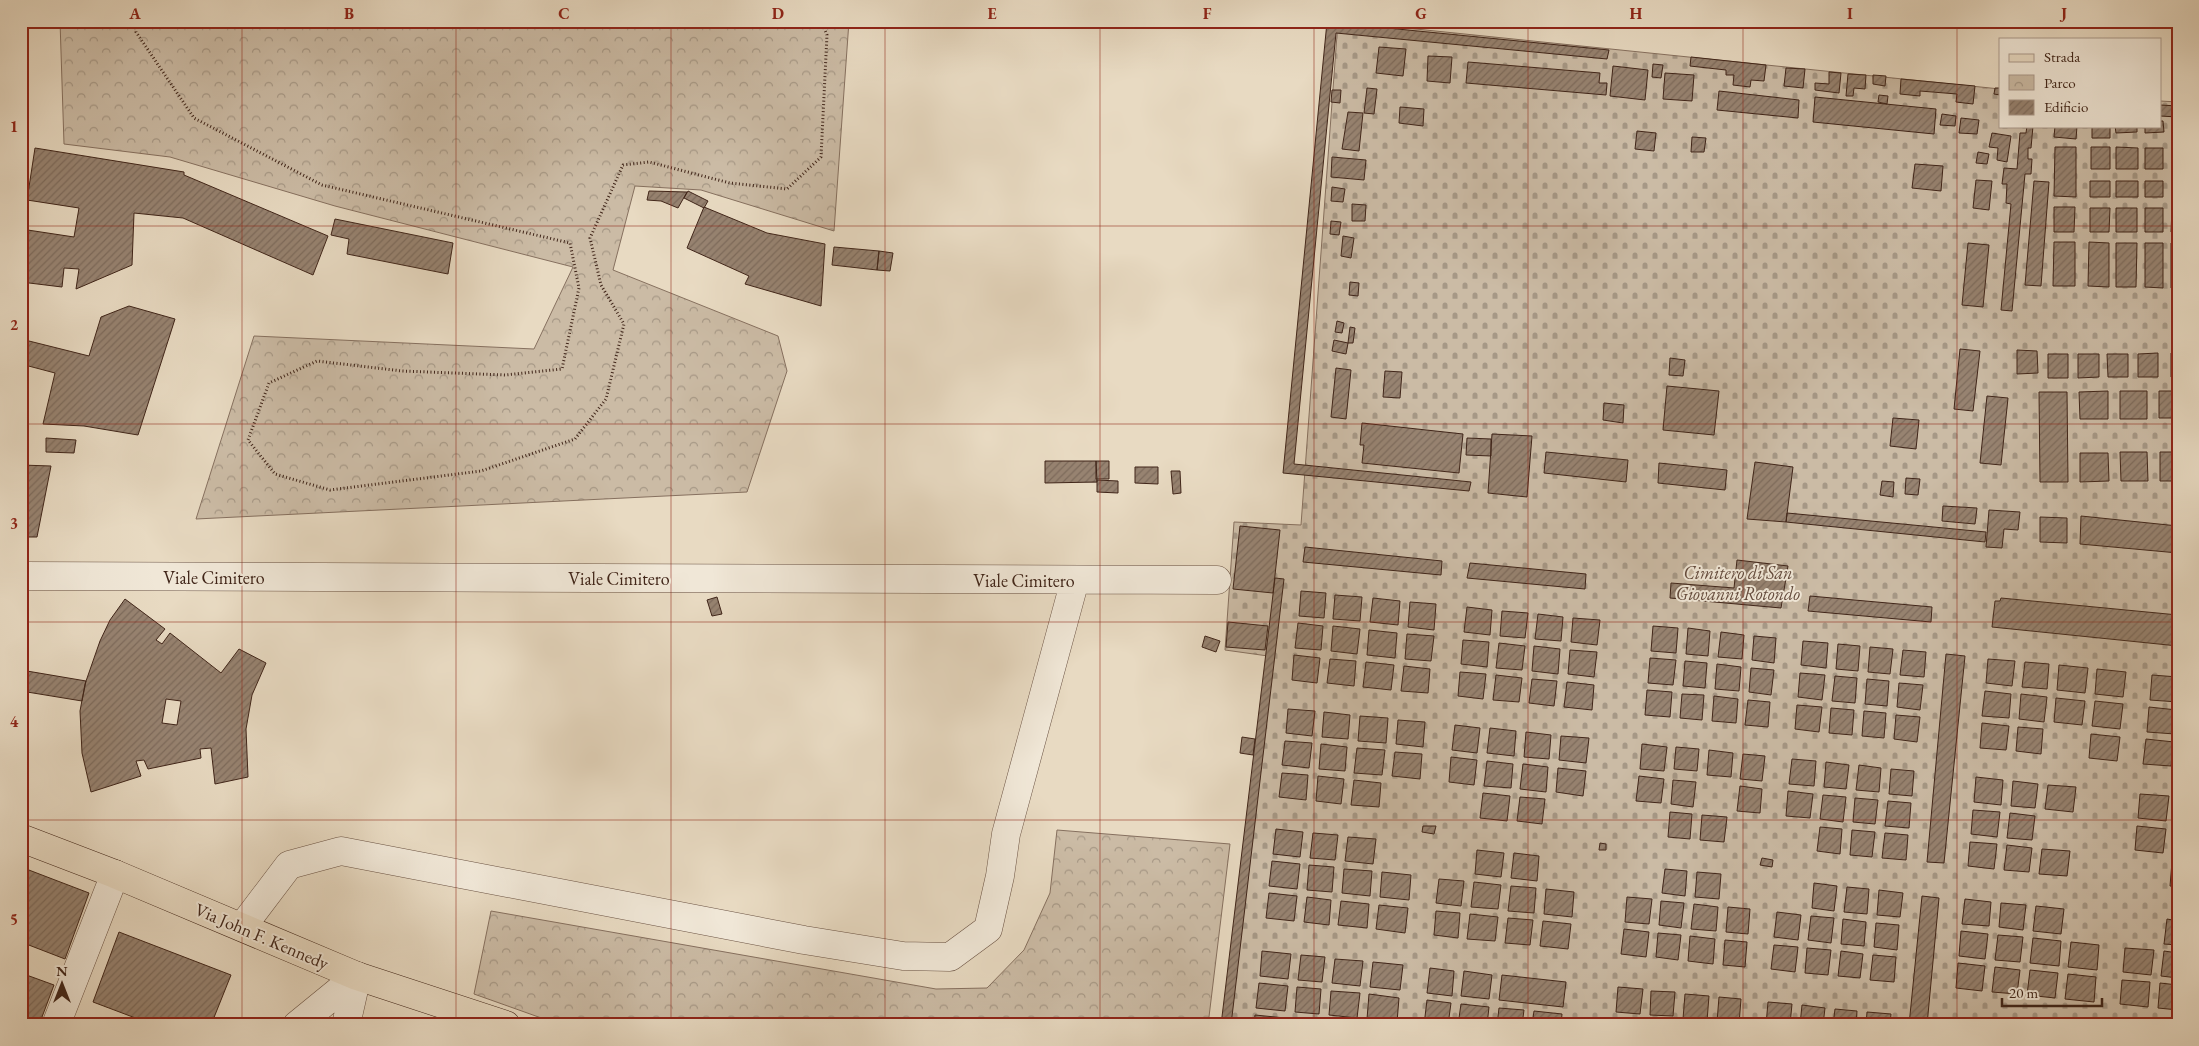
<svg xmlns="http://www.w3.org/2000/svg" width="2199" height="1046" font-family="'EB Garamond',serif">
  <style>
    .cemetery { fill: url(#cemetery-stones); stroke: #86705f }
    .park { fill: url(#park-crowns); stroke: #86705f }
    .building { fill: url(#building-hatch); stroke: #402519; fill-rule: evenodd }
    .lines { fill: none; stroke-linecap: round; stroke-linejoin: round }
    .minor-casing { stroke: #6a5243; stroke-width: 29 }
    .major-casing { stroke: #402519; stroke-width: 29 }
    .path { stroke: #402519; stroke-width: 3; stroke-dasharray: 1 2.5; stroke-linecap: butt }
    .minor { stroke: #f0e7d7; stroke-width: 28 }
    .major { stroke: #e8dac2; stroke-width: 28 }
    .grid { fill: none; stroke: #8f2418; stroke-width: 1; stroke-opacity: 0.55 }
    .labels { text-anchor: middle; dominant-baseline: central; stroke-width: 4; stroke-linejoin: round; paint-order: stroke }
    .park-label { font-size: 18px; font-style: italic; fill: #634a3c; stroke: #f0e7d7 }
    .street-label { font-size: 18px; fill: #402519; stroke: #f0e7d7 }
    .neatline { fill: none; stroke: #8f2418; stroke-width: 2 }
    .grid-label { font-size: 16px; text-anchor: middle; font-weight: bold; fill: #8f2418 }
  </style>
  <defs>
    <pattern id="cemetery-stones" width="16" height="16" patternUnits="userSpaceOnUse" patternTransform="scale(1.25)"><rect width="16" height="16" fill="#cbbba5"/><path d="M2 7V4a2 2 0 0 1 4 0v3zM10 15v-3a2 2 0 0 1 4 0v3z" fill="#a69886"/></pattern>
    <pattern id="park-crowns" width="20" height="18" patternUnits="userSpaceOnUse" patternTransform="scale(1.25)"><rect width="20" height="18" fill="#cbbba5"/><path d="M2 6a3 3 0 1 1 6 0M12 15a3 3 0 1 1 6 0" fill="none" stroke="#a69886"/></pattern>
    <pattern id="building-hatch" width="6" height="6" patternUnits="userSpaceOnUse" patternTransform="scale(1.25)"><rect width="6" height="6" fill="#978371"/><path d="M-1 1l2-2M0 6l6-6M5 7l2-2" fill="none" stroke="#7d6b5c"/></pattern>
  </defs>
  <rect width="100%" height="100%" fill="#e8dac2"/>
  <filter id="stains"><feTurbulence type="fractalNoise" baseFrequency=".004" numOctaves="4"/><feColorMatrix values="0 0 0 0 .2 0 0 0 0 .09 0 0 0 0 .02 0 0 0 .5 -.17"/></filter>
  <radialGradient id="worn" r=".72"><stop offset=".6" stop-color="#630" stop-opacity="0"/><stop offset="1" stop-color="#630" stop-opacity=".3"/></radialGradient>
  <path class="cemetery" d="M1338,21L2000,89V126H2160V101L2178,102V1025H1226L1268,656L1225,650L1234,522L1301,525Z"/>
  <path class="park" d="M60,21H849L834,231L701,190L635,186L613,270L778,336L787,371L747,492L196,519L254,336L534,349L573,267L335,206L170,157L64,144Z
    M1057,830L1230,844L1208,1025H561L474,994L491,911L936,989L987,988L1024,950L1050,893Z"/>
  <path class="building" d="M1327,22L1609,50L1607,59L1336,33L1294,464L1471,482L1469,491L1283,473Z
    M1379,47L1406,49L1403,76L1376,73Z
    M1428,56L1452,57L1450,83L1427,81Z
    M1691,57L1766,65L1764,81L1751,80L1750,87L1733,85L1734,75H1726V70L1690,66Z
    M1468,62L1600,73L1599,83H1607L1606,95L1466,83Z
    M1653,64L1663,65L1661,78L1652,77Z
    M1613,66L1648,70L1645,100L1610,96Z
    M1786,68L1805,69L1803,88L1784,86Z
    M1829,72L1841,73L1839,93L1815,90V83L1829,84Z
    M1665,73L1694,75L1692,101L1663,99Z
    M1848,74L1866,75L1865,89L1854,88L1853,96H1846Z
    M1873,75L1886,76L1885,86L1873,84Z
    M1901,79L1975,86L1973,104L1956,102L1957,94L1920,91V96L1900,94Z
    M1367,88L1377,89L1374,114L1364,113Z
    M1995,88H2000V95L1994,94Z
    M1332,90H1341L1340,103L1331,102Z
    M1719,91L1799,100L1798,118L1717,110Z
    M1879,95L1888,96L1887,104L1878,102Z
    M1815,97L1936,109L1934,134L1813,122Z
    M2160,105L2178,106V117L2160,116Z
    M1400,107L1424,109L1423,126L1399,123Z
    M1348,112L1363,113L1359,151L1342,149Z
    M1942,114L1956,116L1955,126L1940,125Z
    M1961,118L1979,120L1977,134L1959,133Z
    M2173,120H2178V132H2173Z
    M2160,121H2163L2164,132L2145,133V126H2160Z
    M2027,126H2033L2031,148H2028V159H2032L2031,174H2025L2012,311L2001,310L2011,204L2006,203L2007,184H2002L2004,168L2017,169L2020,133H2026Z
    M2055,126H2077L2076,139L2054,137Z
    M2092,126H2110V138H2092Z
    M2115,126H2137V132L2116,133Z
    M1637,131L1656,133L1654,151L1635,149Z
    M1992,133L2011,136L2007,162L1997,160L1998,148L1989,147Z
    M1692,137L1706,138L1704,152H1691Z
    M2055,147H2076V197L2054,196Z
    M2091,147H2110V169H2091Z
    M2116,147L2138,148V169H2116Z
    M35,148L184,172V175L328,236L313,275L183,218L134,213L132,265L76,289L79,269L64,268L62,287L21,282V229L74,237L79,208L27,200Z
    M2145,148H2163V169H2145Z
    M2173,148H2178V169H2173Z
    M1978,152L1989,154L1987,164L1976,163Z
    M1332,157L1366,160L1364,180L1331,177Z
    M1915,164L1943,166L1941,191L1912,188Z
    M1976,180L1992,181L1989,210L1973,208Z
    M2034,181L2049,182L2041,286L2025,285Z
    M2090,181H2110V197H2090Z
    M2116,181H2138V197H2116Z
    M2145,181H2163V197H2145Z
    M2172,181H2178V197H2172Z
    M1332,187L1345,189L1343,202L1331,201Z
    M649,191L687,192L678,208L661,201L647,200Z
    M688,191L708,201L704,208L684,198Z
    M1352,204L1366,205L1365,221H1352Z
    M704,207L767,233L825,244L821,306L745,284L749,276L687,248Z
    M2054,207H2075L2074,232H2054Z
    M2090,208H2110L2109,232H2090Z
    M2116,208H2137V232H2116Z
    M2145,208H2163V232H2145Z
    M2172,208H2178V232H2171Z
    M335,219L453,243L448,274L347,254L349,239L331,235Z
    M1331,221L1341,222L1339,235L1330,234Z
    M1343,236L1354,238L1351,258L1341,256Z
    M2054,242H2075V286H2053Z
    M2089,242L2109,243V287L2088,286Z
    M1968,243L1989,245L1983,307L1962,305Z
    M2116,243H2137L2136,287H2116Z
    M2145,243H2163V288L2145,287Z
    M2171,243H2178V288H2171Z
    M834,247L879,251L877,270L832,265Z
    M879,251L893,253L890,271L877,270Z
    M1350,282L1359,283L1358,296L1349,295Z
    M129,306L175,319L138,435L84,426L43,424L55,373L21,364V342L24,343L25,340L89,356L101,317Z
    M1337,321L1344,323L1342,333L1335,332Z
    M1350,327L1355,328L1353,343H1348Z
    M1334,340L1348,343L1346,354L1332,351Z
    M1960,349L1980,351L1973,411L1954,409Z
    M2017,350L2037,351L2038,373L2017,374Z
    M2158,353V377H2138V354Z
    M2171,353H2178V377H2171Z
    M2048,354H2068V378H2048Z
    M2078,354H2099V377L2078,378Z
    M2107,354H2128V377H2108Z
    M1670,358L1685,360L1683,376L1669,375Z
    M1336,368L1351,370L1346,419L1331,417Z
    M1385,371L1402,372L1400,398L1383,397Z
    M1667,386L1719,391L1714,435L1663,430Z
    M2108,391V419H2080L2079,392Z
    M2120,391H2147V419H2120Z
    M2159,391H2178V418H2159Z
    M2039,392H2067L2068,482H2040Z
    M1987,396L2008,398L2001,465L1980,463Z
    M1604,403L1624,405L1623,423L1603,420Z
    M1893,418L1919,420L1916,449L1890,446Z
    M1362,423L1463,434L1459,473L1362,463L1364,445H1360Z
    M1492,434L1532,436L1527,497L1488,493Z
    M46,438L76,440L74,453L46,452Z
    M1467,438L1491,439V456L1466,455Z
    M1546,452L1628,460L1626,482L1544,473Z
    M2120,452H2147L2148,481H2121Z
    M2160,452H2178V481H2160Z
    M2080,453H2108L2109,481L2080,482Z
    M1045,461H1096L1097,482L1045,483Z
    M1096,461H1109V479H1096Z
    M1755,462L1793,467L1786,522L1747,519Z
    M1659,463L1727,470L1725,490L1658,483Z
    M21,465L51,466L37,537H21Z
    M1135,467H1158V484L1135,483Z
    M1171,471H1180L1181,493L1173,494Z
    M1906,478L1920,479L1918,495L1905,494Z
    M1097,480L1118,481V493L1097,492Z
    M1882,481L1894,482L1893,497L1880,495Z
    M1943,506L1977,508L1975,524L1942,521Z
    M1989,510L2020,512L2018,530L2004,529L2002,548L1986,547Z
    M1787,513L1986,532L1985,542L1786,522Z
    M2081,516L2178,526V553L2080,544Z
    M2040,517L2067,518V543L2040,542Z
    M1240,526L1280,530L1273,593L1233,589Z
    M1305,547L1442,561L1441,575L1303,562Z
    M1737,560L1788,566L1781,608L1670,598L1671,583L1734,588Z
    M1470,563L1586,574L1585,589L1467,578Z
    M1275,578L1284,579L1231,1025H1221Z
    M1301,591L1326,593L1324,618L1299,616Z
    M1335,595L1362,597L1360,621L1333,619Z
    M1810,596L1932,607L1931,622L1808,611Z
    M717,597L722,614L712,616L707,600Z
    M1373,598L1400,601L1398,625L1370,622Z
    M2001,598L2178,615V646L1992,627L1995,601H2000Z
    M125,599L165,629L156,640L162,644L170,633L221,673L239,649L266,663L252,695L246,729L248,777L215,784L211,748L200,749L201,758L148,769L144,760L136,761L141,776L91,792L82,753L80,711L85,684L100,641L110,620ZM166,699L181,701L177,725L162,723Z
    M1410,602L1436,604L1434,630L1408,627Z
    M1467,607L1492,610L1490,635L1464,632Z
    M1502,611L1528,613L1525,638L1500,636Z
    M1538,614L1563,617L1561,641L1535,639Z
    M1573,618L1600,620L1597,645L1571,642Z
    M1228,622L1268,626L1265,650L1226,647Z
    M1298,623L1323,626L1321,650L1295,648Z
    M1333,626L1360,629L1357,654L1331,651Z
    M1653,626L1678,628L1676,653L1651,651Z
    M1688,628L1710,631L1708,656L1686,654Z
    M1369,630L1397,633L1395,658L1367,655Z
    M1721,632L1744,635L1742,659L1718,657Z
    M1407,634L1434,636L1431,661L1405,659Z
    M1205,636L1220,641L1216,652L1202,647Z
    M1754,636L1776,638L1774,663L1752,660Z
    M1463,640L1489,642L1487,667L1461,664Z
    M1803,641L1828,643L1826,668L1801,665Z
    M1499,643L1525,646L1522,670L1496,668Z
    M1838,644L1860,646L1858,671L1836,669Z
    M1534,646L1560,649L1558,674L1532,671Z
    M1870,647L1893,649L1890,674L1868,672Z
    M1570,650L1597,652L1594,677L1568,674Z
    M1903,650L1926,652L1924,677L1900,675Z
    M1946,654L1965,656L1944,863L1927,862Z
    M1294,655L1320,658L1317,683L1292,680Z
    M1650,658L1676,660L1673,685L1648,683Z
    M1330,659L1356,661L1354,686L1327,683Z
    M1988,659L2015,661L2012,686L1986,683Z
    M1685,661L1707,663L1705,688L1683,686Z
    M1366,662L1394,665L1391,690L1363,687Z
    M2025,662L2049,664L2047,689L2022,687Z
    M1717,664L1741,667L1739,691L1715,689Z
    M2059,665L2088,668L2085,693L2057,690Z
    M1404,666L1430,669L1428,693L1401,691Z
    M1751,668L1774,670L1771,695L1749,692Z
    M2097,669L2126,672L2123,697L2095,694Z
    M21,670L86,681L82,701L21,691Z
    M1460,672L1486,674L1483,699L1458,696Z
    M1800,673L1825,675L1822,700L1798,697Z
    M1496,675L1522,678L1519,702L1493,700Z
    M2152,675L2178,677V702L2150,700Z
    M1835,676L1857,678L1855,703L1832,701Z
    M1532,679L1557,681L1554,706L1529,703Z
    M1867,679L1889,681L1887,706L1865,704Z
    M1567,682L1594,685L1592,710L1564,707Z
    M1899,683L1923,685L1920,710L1897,707Z
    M1647,690L1672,692L1670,717L1645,715Z
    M1985,691L2011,694L2009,718L1982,716Z
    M1682,694L1704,695L1702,720L1680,718Z
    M2021,694L2047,697L2044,722L2019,719Z
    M1714,696L1738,699L1736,723L1712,721Z
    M2056,698L2085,701L2082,725L2054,722Z
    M1748,700L1770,702L1768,727L1745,725Z
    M2095,701L2123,704L2120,729L2092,726Z
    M1797,705L1822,707L1819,732L1795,729Z
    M2149,707L2177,710L2175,734L2147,732Z
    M1831,708L1854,710L1852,735L1829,733Z
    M1288,709L1315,711L1312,736L1286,733Z
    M1864,711L1886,713L1884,738L1862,736Z
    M1324,712L1350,715L1348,739L1322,737Z
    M1896,715L1920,717L1917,742L1894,739Z
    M1360,716L1388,718L1386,743L1358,741Z
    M1398,720L1425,722L1423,747L1396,744Z
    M1982,723L2009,726L2006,750L1980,748Z
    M1455,725L1480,728L1477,753L1452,750Z
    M2018,727L2043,729L2041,754L2016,751Z
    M1490,728L1516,731L1514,756L1487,753Z
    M1526,732L1551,735L1549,759L1524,757Z
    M2091,734L2120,737L2117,761L2089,758Z
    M1561,736L1589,738L1586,763L1559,760Z
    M1242,737L1255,739L1253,755L1240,753Z
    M2146,739L2174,742L2171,766L2143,764Z
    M1285,741L1312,743L1309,768L1282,765Z
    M1321,744L1347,747L1345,771L1319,769Z
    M1642,744L1667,747L1664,771L1640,769Z
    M1676,747L1699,749L1697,771L1674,769Z
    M1357,748L1385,750L1382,775L1354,773Z
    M1709,750L1733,753L1731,777L1707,775Z
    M1395,752L1422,754L1420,779L1392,776Z
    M1743,754L1765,756L1762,781L1740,779Z
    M1451,757L1477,760L1474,785L1449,782Z
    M1792,759L1816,761L1814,786L1789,784Z
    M1487,761L1513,764L1511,788L1484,786Z
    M1826,762L1849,765L1846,789L1824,787Z
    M1523,764L1548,767L1546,792L1520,789Z
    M1859,765L1881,768L1879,792L1856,790Z
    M1558,768L1586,771L1583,796L1556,792Z
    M1891,769L1914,771L1912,796L1889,794Z
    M1282,773L1308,775L1306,800L1279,797Z
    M1318,776L1344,779L1341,804L1316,801Z
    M1639,776L1664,779L1661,803L1636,801Z
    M1976,777L2003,780L2001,805L1974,802Z
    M1354,780L1381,783L1379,807L1351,805Z
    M1673,780L1696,782L1693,807L1671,804Z
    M2013,781L2038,784L2035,808L2011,806Z
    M2048,785L2076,787L2073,812L2045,809Z
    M1740,786L1762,789L1760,813L1737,811Z
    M1788,791L1813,794L1810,818L1786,816Z
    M1483,793L1510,796L1507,821L1480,818Z
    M2140,794L2169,796L2166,821L2138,818Z
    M1823,795L1846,797L1843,822L1820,819Z
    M1520,797L1545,799L1542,824L1517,821Z
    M1855,798L1878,800L1875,824L1853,822Z
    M1888,801L1911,803L1909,828L1885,826Z
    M1973,810L2000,812L1997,837L1971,834Z
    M1670,812L1692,814L1690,839L1668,837Z
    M2010,813L2035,816L2032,840L2007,838Z
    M1702,815L1727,817L1724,842L1700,840Z
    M1423,826H1436L1434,834L1422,832Z
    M2137,826L2166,829L2163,853L2135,850Z
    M1820,827L1842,829L1840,854L1817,851Z
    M1276,829L1303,832L1300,857L1273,854Z
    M1852,830L1875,832L1872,857L1850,855Z
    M2176,830H2178V855L2173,854Z
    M1313,833L1338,835L1335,860L1310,858Z
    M1885,833L1908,835L1906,860L1882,858Z
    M1348,837L1376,839L1373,864L1345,861Z
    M1970,842L1997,844L1994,869L1968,866Z
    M1600,843L1606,844V850H1599Z
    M2007,845L2032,848L2029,872L2004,870Z
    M2042,849L2070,851L2067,876L2039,874Z
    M1477,850L1504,853L1501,877L1475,874Z
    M1514,853L1539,856L1537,881L1511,878Z
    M1762,858L1773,860L1772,867L1760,865Z
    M1272,861L1300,864L1297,889L1269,886Z
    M2172,862H2178V887L2170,886Z
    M1309,865L1334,867L1332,892L1307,890Z
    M21,867L89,893L65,959L21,942Z
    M1344,869L1372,871L1370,896L1342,893Z
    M1665,869L1687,871L1685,896L1662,893Z
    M1382,872L1411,875L1409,900L1380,897Z
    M1697,872L1721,874L1719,899L1695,897Z
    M1439,879L1464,881L1461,906L1436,903Z
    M1474,882L1501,885L1498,909L1471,907Z
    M1814,883L1837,886L1834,911L1812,908Z
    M1511,886L1536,888L1534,913L1508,911Z
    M1847,887L1869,889L1867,914L1844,912Z
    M1546,889L1574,892L1572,917L1544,914Z
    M1879,890L1903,893L1900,917L1877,915Z
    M1269,893L1297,896L1294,921L1266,918Z
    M1922,896L1939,898L1927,1025H1909Z
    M1307,897L1331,900L1329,925L1304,922Z
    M1627,897L1652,899L1649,924L1625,922Z
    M1965,899L1991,902L1989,926L1962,924Z
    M1341,901L1369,904L1367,928L1338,925Z
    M1661,901L1684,903L1681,928L1659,925Z
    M2001,903L2026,905L2023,930L1999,927Z
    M1694,904L1718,907L1716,931L1691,929Z
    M1379,905L1408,908L1405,933L1376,929Z
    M2036,906L2064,909L2061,934L2033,931Z
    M1728,907L1750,909L1748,934L1726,932Z
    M1436,911L1460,913L1458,938L1434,935Z
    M1777,912L1801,915L1798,940L1774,937Z
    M1470,914L1498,917L1495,941L1467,939Z
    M1811,916L1834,918L1831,943L1808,940Z
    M1508,918L1533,920L1530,945L1505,943Z
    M1843,919L1866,922L1864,946L1841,944Z
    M2167,919L2178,921V945L2164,944Z
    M1543,921L1571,924L1568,949L1540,946Z
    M1876,923L1899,925L1897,950L1874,947Z
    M1624,929L1649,932L1646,957L1621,954Z
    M1961,931L1988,934L1985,959L1959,956Z
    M119,932L231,975L211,1025H154L93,1002Z
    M1658,933L1681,935L1678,960L1656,957Z
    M1998,935L2023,937L2020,962L1995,960Z
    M1690,936L1715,939L1713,964L1688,961Z
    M2033,938L2061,941L2059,966L2030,963Z
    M1725,940L1747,942L1745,967L1723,965Z
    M2071,942L2099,945L2097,970L2068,967Z
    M1774,945L1798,947L1795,972L1771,969Z
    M1807,948L1831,950L1828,975L1805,973Z
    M2125,948L2154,950L2151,975L2123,972Z
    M1262,951L1291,954L1288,979L1260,976Z
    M1841,951L1863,954L1860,978L1838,976Z
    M2164,951L2178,953V978L2161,976Z
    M1301,955L1325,957L1322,982L1298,980Z
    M1873,955L1896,957L1894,982L1870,980Z
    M1335,959L1363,961L1360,986L1332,983Z
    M1373,962L1403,965L1400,990L1370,987Z
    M1958,963L1985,966L1982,991L1956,988Z
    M1995,967L2020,970L2017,994L1992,992Z
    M1430,968L1454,971L1452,996L1427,993Z
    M2030,970L2058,973L2055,998L2027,995Z
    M1464,971L1492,975L1489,999L1461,996Z
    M21,973L54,985L39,1025H21Z
    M2068,974L2096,977L2094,1002L2065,999Z
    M1502,975L1566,982L1563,1007L1499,1000Z
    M2122,980L2150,982L2148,1007L2120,1004Z
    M1259,983L1288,986L1285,1011L1256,1008Z
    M2160,983L2178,985V1010L2158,1008Z
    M1297,987L1321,989L1319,1014L1295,1012Z
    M1618,987L1643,989L1640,1014L1616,1012Z
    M1331,991L1360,993L1357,1018L1329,1015Z
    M1651,991L1675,992L1673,1016L1650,1015Z
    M1369,994L1399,998L1397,1022L1367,1019Z
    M1685,994L1709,996L1707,1021L1683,1019Z
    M1719,997L1741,999L1739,1024L1717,1022Z
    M1427,1000L1451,1003L1448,1025H1424Z
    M1768,1002L1792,1004L1790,1025H1766Z
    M1461,1004L1489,1007L1487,1025H1458Z
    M1802,1005L1825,1008L1823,1025H1800Z
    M1499,1008L1524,1010L1522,1025H1497Z
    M1835,1009L1857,1011L1856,1025H1833Z
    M1534,1011L1562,1014L1561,1025H1532Z
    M1867,1012L1891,1014L1890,1025H1866Z
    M1255,1015L1285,1018L1284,1025H1254Z
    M1295,1019L1318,1022V1025H1294Z
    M1615,1019L1640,1021L1639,1025H1615Z
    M1953,1021L1979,1023V1025H1952Z
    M1328,1023L1350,1025H1328Z
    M1649,1023L1672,1025H1649Z"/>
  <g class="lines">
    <g class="minor-casing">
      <path id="minor" d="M21,576L1217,580
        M242,927L289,865L341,851L804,940L903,956L950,957L988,929L1000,876L1006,834L1075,580
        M56,1025L115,874
        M297,1025L357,976
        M346,1025L357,976"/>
    </g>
    <g class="major-casing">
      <path id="major" d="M21,838L115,874L357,976L506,1025"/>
    </g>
    <path class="path" d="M135,21L136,32L194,118L322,185L570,243L579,288L562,369L505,375L402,371L317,361L269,383L248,440L275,474L330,490L481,471L575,439L606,399L624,324L601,285L590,238L623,165L649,162L730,183L787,189L821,157L827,35L821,21"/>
    <use href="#minor" class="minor"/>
    <use href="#major" class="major"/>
  </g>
  <path class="grid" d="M242,21V1025M456,21V1025M671,21V1025M885,21V1025M1100,21V1025M1314,21V1025M1528,21V1025M1743,21V1025M1957,21V1025M21,226H2178M21,424H2178M21,622H2178M21,820H2178"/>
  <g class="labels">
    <g class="park-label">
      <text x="1738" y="572">Cimitero di San<tspan x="1738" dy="21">Giovanni Rotondo</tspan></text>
    </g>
    <g class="street-label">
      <text x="214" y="577">Viale Cimitero</text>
      <text x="619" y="578">Viale Cimitero</text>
      <text x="1024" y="580">Viale Cimitero</text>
      <text transform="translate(262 936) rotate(23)">Via John F. Kennedy</text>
    </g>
  </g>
  <rect width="2199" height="1046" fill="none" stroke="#e8dac2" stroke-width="55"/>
  <rect x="1999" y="38" width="162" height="90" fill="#f0e7d7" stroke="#aa998b"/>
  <rect x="2009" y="54" width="25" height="8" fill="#e8dac2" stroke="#aa998b"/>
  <text x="2044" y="62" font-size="15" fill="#402519">Strada</text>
  <rect x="2009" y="75" width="25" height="15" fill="url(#park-crowns)" stroke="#aa998b"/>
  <text x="2044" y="88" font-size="15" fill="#402519">Parco</text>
  <rect x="2009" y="100" width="25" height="15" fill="url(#building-hatch)" stroke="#aa998b"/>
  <text x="2044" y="112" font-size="15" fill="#402519">Edificio</text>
  <g transform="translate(62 984)" stroke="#f0e7d7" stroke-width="4" paint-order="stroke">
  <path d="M0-4L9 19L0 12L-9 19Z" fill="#402519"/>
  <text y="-8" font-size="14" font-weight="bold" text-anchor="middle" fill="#402519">N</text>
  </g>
  <path d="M2002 998v8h100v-8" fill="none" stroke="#402519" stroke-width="2.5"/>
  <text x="2009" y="998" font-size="15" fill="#402519" stroke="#f0e7d7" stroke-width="4" paint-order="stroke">20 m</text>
  <rect x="28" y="28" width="2144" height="990" class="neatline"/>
  <g class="grid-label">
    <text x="135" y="19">A</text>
    <text x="349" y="19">B</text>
    <text x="564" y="19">C</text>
    <text x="778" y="19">D</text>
    <text x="992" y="19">E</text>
    <text x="1207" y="19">F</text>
    <text x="1421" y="19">G</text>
    <text x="1636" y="19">H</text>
    <text x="1850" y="19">I</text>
    <text x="2064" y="19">J</text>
    <text x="14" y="132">1</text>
    <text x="14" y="330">2</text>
    <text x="14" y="529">3</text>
    <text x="14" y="727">4</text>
    <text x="14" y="925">5</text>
  </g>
  <rect width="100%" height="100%" filter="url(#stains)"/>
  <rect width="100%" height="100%" fill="url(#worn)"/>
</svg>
